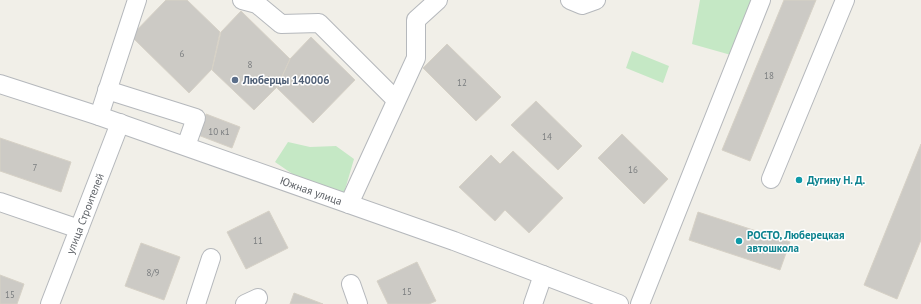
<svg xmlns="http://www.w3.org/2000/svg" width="921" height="304" font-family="'PT Sans',sans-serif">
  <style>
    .green { fill: #c5e8c5 }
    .building { fill: #cccac5; stroke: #d6d1c6 }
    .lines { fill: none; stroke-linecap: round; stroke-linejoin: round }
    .minor-casing { stroke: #b5b8bc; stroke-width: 20 }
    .minor { stroke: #fff; stroke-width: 18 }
    .service-dot { fill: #5c6f8a; stroke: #fff; stroke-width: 1.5 }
    .culture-dot { fill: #0f9aa8; stroke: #fff; stroke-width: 1.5 }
    .labels { text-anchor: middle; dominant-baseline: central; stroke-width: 3; stroke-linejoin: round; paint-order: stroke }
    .number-label { font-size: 9px; fill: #7a7d7f }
    .service-label { font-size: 11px; font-weight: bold; fill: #4e5e75; stroke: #fff; text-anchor: start }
    .culture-label { font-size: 11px; font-weight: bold; fill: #0d838f; stroke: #fff; text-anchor: start }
    .street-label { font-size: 11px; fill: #5f6368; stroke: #fff }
  </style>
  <rect width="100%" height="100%" fill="#f1efe8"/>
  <path class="green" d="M700,0H751L731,55L692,44Z
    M632,51L669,66L663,83L626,68Z
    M288,142L310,147L336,146L354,159L344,193L294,175L275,162Z"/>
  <path class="building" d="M166,0H187L220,32L212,69L189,93L131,36Z
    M784,0H816L750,161L722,150Z
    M241,11L290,59L277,87L254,110L212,70L221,32Z
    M311,37L355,80L313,123L277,88L290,59Z
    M447,44L501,97L476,121L423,68Z
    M536,101L582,146L558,170L511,125Z
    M206,114L240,127L232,148L198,135Z
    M622,134L668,179L644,204L598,158Z
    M0,138L71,162L61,192L0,171Z
    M921,144V240L897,299L864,285Z
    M513,151L563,198L529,233L505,210L495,221L459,187L491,155L500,164Z
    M269,211L288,248L246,269L227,232Z
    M698,212L790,242L780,270L689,240Z
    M141,243L180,257L164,300L125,286Z
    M417,262L436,301L429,304H388L377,281Z
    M0,275L24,284L17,304H0Z
    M294,293L323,304H290Z"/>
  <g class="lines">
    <g class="minor-casing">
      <g id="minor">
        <path d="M242,0L257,4L281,24L319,23L396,100"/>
        <path d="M570,0L582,5L596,0"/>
        <path id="s1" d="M0,84L99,116L454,241L619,304"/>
        <path d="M107,90L196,118L186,146"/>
        <path d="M99,116L137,0"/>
        <path d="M771,179L845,0"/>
        <path d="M0,202L79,229"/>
        <path d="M349,204L416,58V20L438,0"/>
        <path d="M351,284L358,304"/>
        <path id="s2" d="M50,304L120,123"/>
        <path d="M196,304L211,258"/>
        <path d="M245,304L258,298"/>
        <path d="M533,304L543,275"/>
        <path d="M640,304L761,0"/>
      </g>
    </g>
    <use href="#minor" class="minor"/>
  </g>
  <circle class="service-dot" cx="235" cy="80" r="4"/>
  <g class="culture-dot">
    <circle cx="799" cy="180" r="4"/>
    <circle cx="739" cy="241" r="4"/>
  </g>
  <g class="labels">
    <g class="number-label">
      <text x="182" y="53">6</text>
      <text x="250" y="64">8</text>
      <text x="769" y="75">18</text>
      <text x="462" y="82">12</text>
      <text x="219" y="131">10 к1</text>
      <text x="547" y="136">14</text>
      <text x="35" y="167">7</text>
      <text x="633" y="169">16</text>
      <text x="258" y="240">11</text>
      <text x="153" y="272">8/9</text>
      <text x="407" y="291">15</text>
      <text x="10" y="294">15</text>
    </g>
    <g class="service-label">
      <text x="243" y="80">Люберцы 140006</text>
    </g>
    <g class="culture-label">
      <text x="807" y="180">Дугину Н. Д.</text>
      <text x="747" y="235">РОСТО, Люберецкая<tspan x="747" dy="13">автошкола</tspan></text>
    </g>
    <g class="street-label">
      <text stroke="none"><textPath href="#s1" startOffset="329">Южная улица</textPath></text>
      <text stroke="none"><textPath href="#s2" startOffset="97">улица Строителей</textPath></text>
    </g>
  </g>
</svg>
